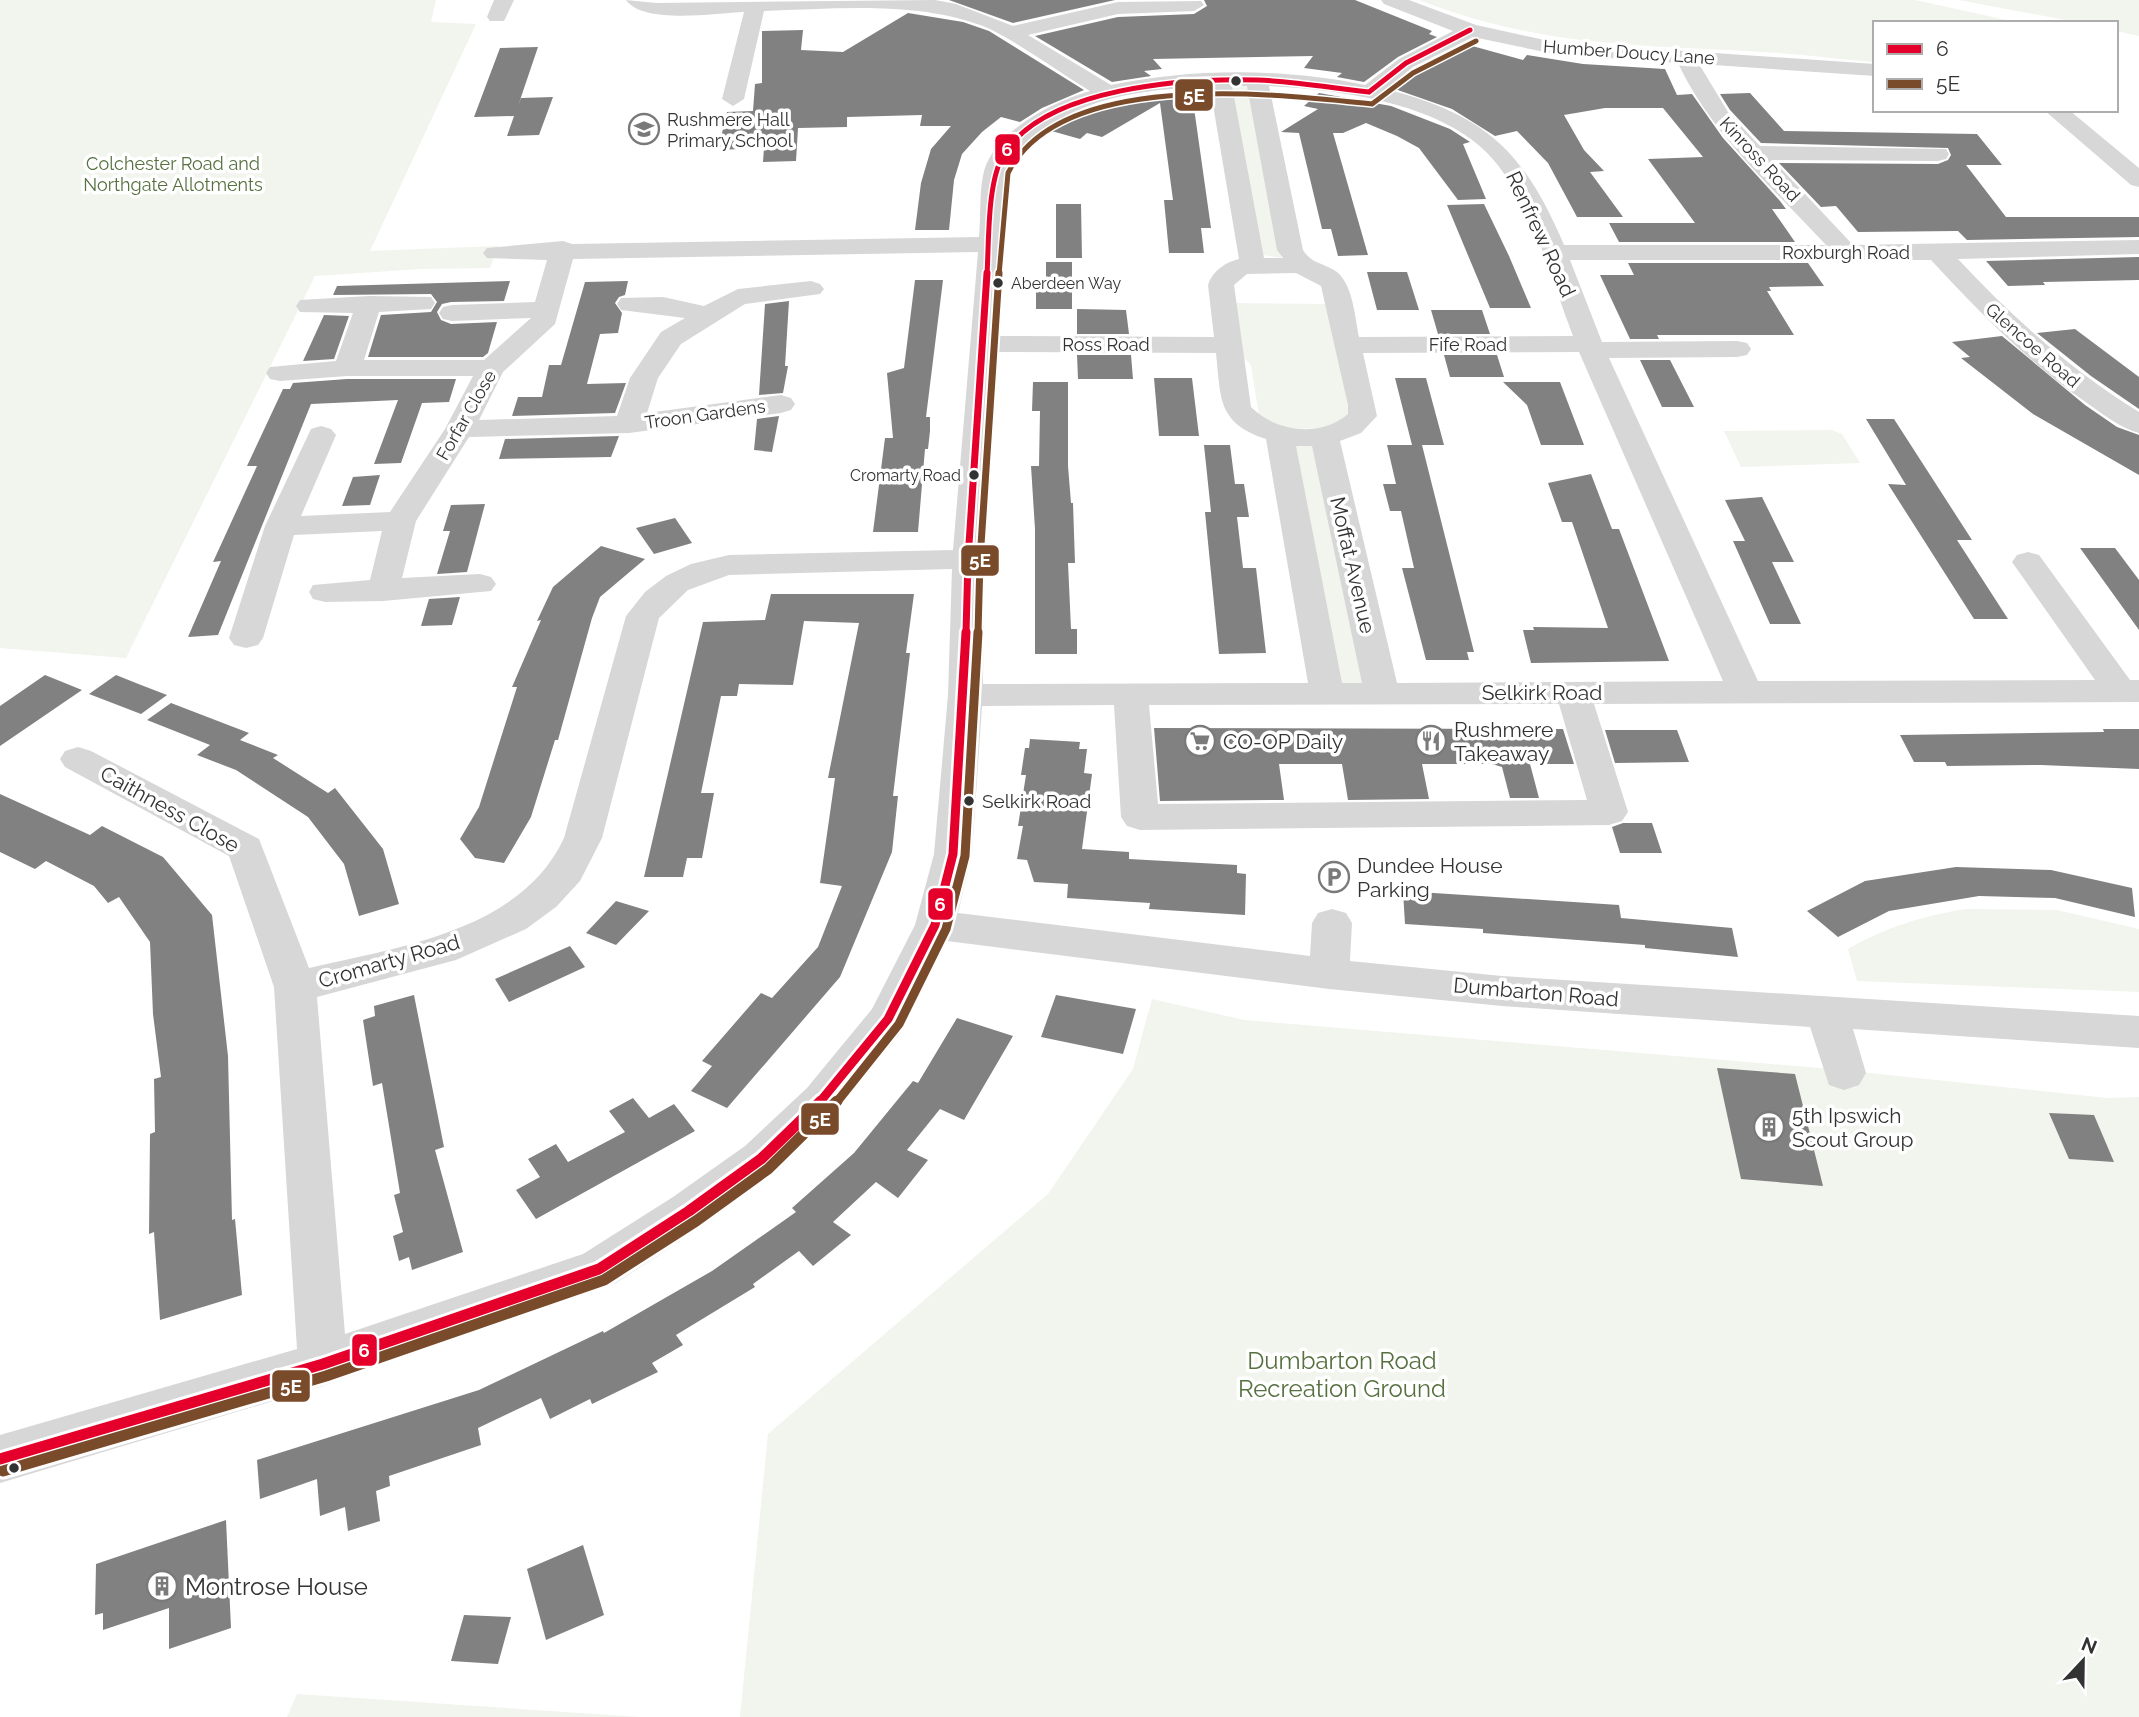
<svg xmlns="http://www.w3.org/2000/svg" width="2139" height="1717" font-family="Raleway,sans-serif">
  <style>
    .green { fill: #f1f5ed }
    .building { fill: #818181 }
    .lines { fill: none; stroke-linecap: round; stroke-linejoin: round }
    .minor { fill: #d7d7d7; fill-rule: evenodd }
    .bus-1-far3-casing { stroke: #fff; stroke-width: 8 }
    .bus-1-far2-casing { stroke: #fff; stroke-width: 11 }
    .bus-1-far1-casing { stroke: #fff; stroke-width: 14 }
    .bus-1-casing { stroke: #fff; stroke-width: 17 }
    .bus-2-far3-casing { stroke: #fff; stroke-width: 8 }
    .bus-2-far2-casing { stroke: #fff; stroke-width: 11 }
    .bus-2-far1-casing { stroke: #fff; stroke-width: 14 }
    .bus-2-casing { stroke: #fff; stroke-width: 17 }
    .bus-1-far3 { stroke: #e4002b; stroke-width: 5 }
    .bus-1-far2 { stroke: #e4002b; stroke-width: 7 }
    .bus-1-far1 { stroke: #e4002b; stroke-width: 9 }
    .bus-1 { stroke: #e4002b; stroke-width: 11 }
    .bus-2-far3 { stroke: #7a4b2a; stroke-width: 5 }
    .bus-2-far2 { stroke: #7a4b2a; stroke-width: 7 }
    .bus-2-far1 { stroke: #7a4b2a; stroke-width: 9 }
    .bus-2 { stroke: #7a4b2a; stroke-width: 11 }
    .bus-dot { fill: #333; stroke: #fff; stroke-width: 2.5 }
    .labels { text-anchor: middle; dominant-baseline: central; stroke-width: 7; stroke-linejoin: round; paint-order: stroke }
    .far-bus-label { font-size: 16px; fill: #333; stroke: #fff; text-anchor: start }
    .far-street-label { font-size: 18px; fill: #333; stroke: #fff }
    .far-poi-label { font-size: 18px; fill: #333; stroke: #fff; text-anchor: start }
    .far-park-label { font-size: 18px; fill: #56703f; stroke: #fff }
    .bus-label { font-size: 19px; fill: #333; stroke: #fff; text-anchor: start }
    .street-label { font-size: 21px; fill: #333; stroke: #fff }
    .poi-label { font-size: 21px; fill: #333; stroke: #fff; text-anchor: start }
    .near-park-label { font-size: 24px; fill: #56703f; stroke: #fff }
    .near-poi-label { font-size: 24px; fill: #333; stroke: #fff; text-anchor: start }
    .line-badge { stroke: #fff; stroke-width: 2.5 }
    .badge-label { font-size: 19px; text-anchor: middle; font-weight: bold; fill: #fff }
  </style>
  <rect width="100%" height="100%" fill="#fff"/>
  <path class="green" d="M0,0H436L431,22L476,24L370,251L498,246L490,268L421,269L315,276L126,658L0,648Z
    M1419,0H1915L2020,23H1875V62C1838,59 1801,54 1764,52C1638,45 1540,47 1419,0Z
    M1959,0H2139V36L2116,31V23H2081Z
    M1231,83H1247L1281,258L1262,255Z
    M1229,303L1329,304L1356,413L1335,428L1289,429L1260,422L1251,365L1237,351Z
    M1831,430L1842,434L1860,463L1741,467L1724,431Z
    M1312,443L1366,683L1340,686L1294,447L1296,444Z
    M1966,909L2057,910L2139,929V992L1857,981L1848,949C1887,927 1922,916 1966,909Z
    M1152,999L1244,1020L1831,1069L2107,1098L2139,1097V1717H740L768,1434L1048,1194L1133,1069Z
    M297,1694L640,1717H287Z"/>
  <path class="building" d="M949,0H1115L1013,23Z
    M1204,0H1355L1432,31L1429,34L1437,37L1398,57L1364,82L1337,77L1342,73L1304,68L1313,56L1153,59L1162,69L1144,71L1151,76L1112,82L1035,36L1118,17L1194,14L1207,6Z
    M908,13L963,22L989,31L1084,90L1042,108L1020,122L1001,117L982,132L962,154L954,180L949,230H915L921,183L931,149L951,126H920L922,115L847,117V127L798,128L796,161L763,162L764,148L718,150L727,112L753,111L755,84L762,83V31L803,30L801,50L843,52Z
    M1465,44L1523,60L1527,55L1583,64L1665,69L1677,95L1692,94L1723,138L1780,201L1786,209H1772L1795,242H1619L1609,223H1695L1648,159L1703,157L1663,108H1605L1564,115L1584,150L1604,171L1590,172L1623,217H1577L1548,163L1517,131L1495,136L1452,109L1392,88L1414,69Z
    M538,47L518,106L521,98L553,97L539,135L507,136L514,116L474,117L500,48Z
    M1173,92L1194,108L1211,228H1201L1204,253H1169L1164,200H1173L1160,103L1102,137L1087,133L1080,139L1048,130L1097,105Z
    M1319,93L1391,106L1450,129L1470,142L1463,144L1486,199L1458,200L1419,148L1397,136L1366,123L1343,133H1333L1368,255L1338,256L1331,229H1322L1299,133L1281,132L1318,109L1304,106Z
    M1750,93L1784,131L1977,134L2002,165H1966L2006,217H2139V237L1967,240L1958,231L1858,232L1836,206L1821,207L1779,163L1938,164L1948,160L1951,155L1948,148L1761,143L1730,110L1720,94Z
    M1056,204H1081L1082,258H1056Z
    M1484,204L1509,256L1531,308H1490L1447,205Z
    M2139,257V280L2043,282L2045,285L2008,286L1986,261Z
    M1046,262H1072V309H1036V283H1046Z
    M1628,263H1808L1824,286L1769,287L1771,291H1767L1794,335H1657L1659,339H1630L1600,275H1634Z
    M1367,272H1407L1419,310H1377Z
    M915,280H943L926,417H930V431L928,449H925L918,532H873L885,438H893L887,373L904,368Z
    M510,281L504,301L451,302L442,304L437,312L441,320L451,324L497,322L488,353L483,357H368L381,315L431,312L437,302L431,294L333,295L337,286Z
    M628,281L625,295L619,297L615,303L622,313L618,333L600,334L587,384L626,383L615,413L512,416L518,397H542L549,365H561L585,282Z
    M789,301L785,366H788L783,393L759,395L765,304Z
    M1077,309L1126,310L1129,334H1077Z
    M1431,310H1482L1490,334H1438Z
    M324,315L349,316L334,359L303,361Z
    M2075,329L2139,377V409L2091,376L2037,333Z
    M2002,336L2085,405L2117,427L2139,435V475L2033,414L1961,358L1970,357L1952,342Z
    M1077,355H1131L1133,379H1078Z
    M1444,355H1497L1504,377H1450Z
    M1640,360H1670L1694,407H1662Z
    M1154,378H1192L1199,436H1159Z
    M1395,378H1426L1444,445H1412Z
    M347,379H456L449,402L422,403L401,463L374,464L398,400L311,404L218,635L188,637L221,561L213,562L257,466H247L283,389H290L293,383Z
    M1033,382H1068V466L1071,503H1073L1075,563H1068L1071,629H1077V654H1035V529L1031,466H1039L1040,411H1032Z
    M1503,382H1560L1584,445H1541L1527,405Z
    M779,416L772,452L754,450L757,419Z
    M1866,419H1894L1972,540H1957L2008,619H1974L1888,484L1906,485Z
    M619,436L611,457L499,459L505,439Z
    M1204,445H1230L1235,484H1244L1249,517H1237L1243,568H1256L1266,653L1219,654L1205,512H1211Z
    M1387,445H1422L1474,652H1467L1469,660H1426L1402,568H1414L1401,511H1390L1383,484H1396Z
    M1591,474L1612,529H1619L1669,661L1531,663L1523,630H1534L1533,627L1608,628L1572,522H1562L1548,483Z
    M380,475L370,505L342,506L353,477Z
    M1762,497L1794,562H1772L1801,624H1770L1733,541H1745L1725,500Z
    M485,504L467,572L437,574L450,531H443L451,505Z
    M675,518L692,543L654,554L636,528Z
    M601,546L645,559L600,597L592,618L558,740H555L531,817L504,863L475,858L460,839L479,807L517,687H512L541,620L537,621L553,587Z
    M2080,548H2115L2139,580V630Z
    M771,594H914L906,653H910L893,796H898L892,852L840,977L727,1108L691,1091L712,1066L702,1061L761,993L772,998L818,947L842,886L820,883L835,778H828L859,623L804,621L793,685L739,684L737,696H721L701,793H714L702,858H687L683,877H644L703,622L765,620Z
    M460,597L452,625L421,626L429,599Z
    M45,675L82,690L0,746V706Z
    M116,675L141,685L167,695L141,714L89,694Z
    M171,703L249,733L240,740L278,755L273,758L328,793L335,788L383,849L399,904L359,916L344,864L308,817L236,770L197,755L210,745L147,720Z
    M1154,728L1563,729L1574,764H1530L1539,798H1510L1502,767L1492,764H1422L1429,799L1348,800L1342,764H1279L1284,800L1160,801Z
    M2103,729H2139V769L2041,765L1947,766L1945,762H1914L1900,735L2104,732Z
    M1605,730H1677L1689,762L1615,763Z
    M1030,739L1080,742L1079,749H1087L1084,773L1092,774L1082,849L1129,852V859L1237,865V873L1246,874L1245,915L1149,909L1150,903L1067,898L1068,884L1034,882L1027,860L1017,859L1023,826H1018L1026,775H1021L1025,748H1029Z
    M0,794L90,835L102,826L163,857L212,915L228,1056L232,1220L235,1219L242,1295L160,1320L154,1232L149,1234L150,1134L155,1132L154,1079L161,1077L153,1014L150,942L119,897L108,903L94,886L46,861L35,869L0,852Z
    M1623,823H1652L1662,853H1620L1612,827Z
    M1956,867L2051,870L2132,888L2135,917L2055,898L1979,896L1889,911L1838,937L1807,911L1865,881Z
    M1403,891L1619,905L1621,918L1732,928L1738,957L1645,948V945L1483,933V929L1405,924Z
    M616,901L649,911L616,945L586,933Z
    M570,946L585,967L509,1002L495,979Z
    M414,995L444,1147L435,1150L463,1252L412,1270L409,1257L399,1261L393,1236L403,1232L394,1195L400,1193L382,1083L373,1086L363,1020L375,1016L374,1006Z
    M1056,995L1136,1009L1123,1054L1041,1037Z
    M957,1018L1013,1036L964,1120L940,1109L907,1150L928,1160L898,1198L876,1182L833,1222L851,1235L813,1266L799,1251L753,1284L755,1287L676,1335L683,1345L652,1363L658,1372L592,1404L590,1399L550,1419L541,1398L478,1428L481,1445L389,1476L390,1486L376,1491L380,1521L348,1531L345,1507L320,1516L317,1479L260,1499L257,1460L479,1390L603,1331L604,1333L712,1271L796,1212L792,1208L854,1153L913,1081L918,1083Z
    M1717,1068L1795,1074L1823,1186L1741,1179Z
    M633,1098L649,1118L674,1104L695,1131L536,1219L516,1190L540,1177L528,1159L556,1144L568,1162L625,1132L609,1111Z
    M2049,1113L2094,1115L2114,1162L2069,1159Z
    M226,1520L231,1628L169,1649V1608L103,1630V1613L95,1615L96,1564Z
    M583,1545L604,1615L546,1640L527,1569Z
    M464,1615L511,1617L498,1664L451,1661Z"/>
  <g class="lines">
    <path class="minor" d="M494,0H514L504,21H490L487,17Z
      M626,0L656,3L935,0L956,4L1013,26L1118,2L1201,1L1204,5L1194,11L1118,14L1028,35L1111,85C1193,68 1283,68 1365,85L1399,59L1453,31L1384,4L1381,0H1409L1476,25L1554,42L1875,64V76L1699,64L1728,112L1760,146L1946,149L1949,154L1946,159L1938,161L1773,160L1853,245L2139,240V254L1958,259C2012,317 2071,370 2139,412V433C2120,428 2103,414 2087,403C2029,363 1979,312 1931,260H1570L1602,342L1737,341L1747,343L1751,349L1747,355L1737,357L1609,358L1758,681L2095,680L2012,562L2017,555L2028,552L2039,555L2130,680H2139V702L1594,704L1628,812L1622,821L1609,825L1140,830L1127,826L1121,817L1114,705L982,706L972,854L958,913L1310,956L1312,923L1318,913L1332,909L1346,913L1352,923L1350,961L1502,976L2139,1016V1048L1853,1029L1866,1073L1859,1085L1844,1090L1829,1085L1810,1027L1502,1006L1329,989L947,941L903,1030L837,1112L777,1172L705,1225L616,1283L323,1386L0,1483V1435L297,1349L274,987L229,856L65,767L60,759L65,751L78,747L91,751L259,839L309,968C398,947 521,931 564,838L626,616L645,592L666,576L691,564L729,555L953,550L978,252L573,259L555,324L503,372L479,420L617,416L630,378L661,332L685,318L621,310L617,304L621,298L663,297L704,306L738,289L811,281L820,284L824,289L820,294L745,304L681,344L658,378L647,413L781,395L791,398L795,404L791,410L781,413L629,433L469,437L416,521L402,578L480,574L491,577L496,584L491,591L383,601L325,602L313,599L309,592L313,585L370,580L382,531L294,535L263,638L258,645L246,648L234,645L229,638L265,526L311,429L321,426L331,429L336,435L301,516L390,512L445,429L473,376H347L280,381L270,379L266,373L270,367L336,361L353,313L300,312L296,306L300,300L369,296L431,297L435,303L431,309L379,312L364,360H484L531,318L452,321L443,319L439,313L443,307L452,305L535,302L547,260L487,258L483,253L487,248L563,241L572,244L979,237C981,216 979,191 984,171C996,130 1053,102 1090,91C1057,71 1024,46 990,29C921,0 837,9 764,11L744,99L733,106L722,99L744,12C715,13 644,25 626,0ZM1473,37L1554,54L1678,63C1711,134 1773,188 1826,245H1564C1524,151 1486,115 1386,89L1413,67ZM1232,86H1247L1277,250L1283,258H1264ZM1269,86C1341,90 1449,103 1497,164C1535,213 1551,279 1573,336L1359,337C1355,318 1353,281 1334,270C1322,263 1311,263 1303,250ZM1210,87L1239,259C1226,262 1212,271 1208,285L1214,337L998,336L1008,170C1052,100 1133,89 1210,87ZM1296,273L1321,286L1348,405V414C1320,438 1276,432 1251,407L1234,285L1247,274ZM997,352L1216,353C1221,398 1217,423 1266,439L1308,683L983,684L984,559ZM1579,352L1723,681L1397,683L1340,441L1361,433L1377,416L1363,353ZM1296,446H1312L1362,683H1342ZM952,569L948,695L934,854L915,925L872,1009L807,1088L745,1146L673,1197L583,1254L345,1334L317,997L456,960L526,929L556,907L580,881L602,838L659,618L688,590L729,575ZM1559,704L1587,800L1158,804L1149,705Z
      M2044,110H2069L2139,168V187L2131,185Z"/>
    <g class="bus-1-far3-casing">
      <path id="bus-1-far3" d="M1369,92L1406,63L1470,30
        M987,275C989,242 987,181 1004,154C1046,87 1186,78 1257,80C1294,81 1332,88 1369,92"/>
    </g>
    <g class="bus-1-far2-casing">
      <path id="bus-1-far2" d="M966,633L968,559L987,273"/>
    </g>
    <g class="bus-1-far1-casing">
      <path id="bus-1-far1" d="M819,1103L888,1019L935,925L953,854L966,632"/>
    </g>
    <g class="bus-1-casing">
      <path id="bus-1" d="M0,1459L323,1364L599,1269L689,1211L761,1159L821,1101"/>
    </g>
    <g class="bus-2-far3-casing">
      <path id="bus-2-far3" d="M999,275L1008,173C1061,68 1276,94 1372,104L1413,73L1476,41"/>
    </g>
    <g class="bus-2-far2-casing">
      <path id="bus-2-far2" d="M978,633L980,560L999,273"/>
    </g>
    <g class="bus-2-far1-casing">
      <path id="bus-2-far1" d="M836,1103L899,1024L946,929L965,856L978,632"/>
    </g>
    <g class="bus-2-casing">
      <path id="bus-2" d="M3,1471L326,1376L604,1280L696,1221L768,1169L837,1101"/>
    </g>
    <use href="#bus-1-far3" class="bus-1-far3"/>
    <use href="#bus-1-far2" class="bus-1-far2"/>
    <use href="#bus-1-far1" class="bus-1-far1"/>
    <use href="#bus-1" class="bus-1"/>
    <use href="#bus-2-far3" class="bus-2-far3"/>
    <use href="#bus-2-far2" class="bus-2-far2"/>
    <use href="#bus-2-far1" class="bus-2-far1"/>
    <use href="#bus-2" class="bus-2"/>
  </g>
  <defs>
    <g id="school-ring" transform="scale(1.575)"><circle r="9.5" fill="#fff" stroke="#7a7a7a" stroke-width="1.5"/><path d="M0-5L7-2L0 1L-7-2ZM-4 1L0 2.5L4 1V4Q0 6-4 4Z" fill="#7a7a7a"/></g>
    <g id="supermarket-ring" transform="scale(1.575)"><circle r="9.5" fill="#fff" stroke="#7a7a7a" stroke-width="1.5"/><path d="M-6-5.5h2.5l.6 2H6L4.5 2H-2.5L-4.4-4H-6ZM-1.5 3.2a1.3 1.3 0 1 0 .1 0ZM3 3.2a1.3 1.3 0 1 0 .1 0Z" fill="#7a7a7a"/></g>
    <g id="restaurant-ring" transform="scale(1.575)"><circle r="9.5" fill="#fff" stroke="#7a7a7a" stroke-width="1.5"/><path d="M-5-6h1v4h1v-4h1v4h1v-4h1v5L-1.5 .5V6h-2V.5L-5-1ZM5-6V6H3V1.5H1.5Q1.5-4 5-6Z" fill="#7a7a7a"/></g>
    <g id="parking-ring" transform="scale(1.575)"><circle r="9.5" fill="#fff" stroke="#7a7a7a" stroke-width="1.5"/><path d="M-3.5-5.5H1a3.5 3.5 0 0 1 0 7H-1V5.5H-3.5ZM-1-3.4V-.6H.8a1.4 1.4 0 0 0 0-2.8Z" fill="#7a7a7a"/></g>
    <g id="building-ring" transform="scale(1.575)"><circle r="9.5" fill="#fff" stroke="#7a7a7a" stroke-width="1.5"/><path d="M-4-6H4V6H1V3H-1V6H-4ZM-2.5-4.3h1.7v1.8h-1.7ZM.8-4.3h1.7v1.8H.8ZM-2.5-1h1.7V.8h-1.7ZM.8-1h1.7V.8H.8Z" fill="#7a7a7a"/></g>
  </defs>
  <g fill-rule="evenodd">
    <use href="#school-ring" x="644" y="129"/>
    <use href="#supermarket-ring" x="1200" y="741"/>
    <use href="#restaurant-ring" x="1431" y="741"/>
    <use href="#parking-ring" x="1334" y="877"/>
    <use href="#building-ring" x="1769" y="1127"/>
    <use href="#building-ring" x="162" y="1586"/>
  </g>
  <g class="bus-dot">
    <circle cx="1236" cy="81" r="6"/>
    <circle cx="998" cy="283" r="6"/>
    <circle cx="974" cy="475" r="6"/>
    <circle cx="969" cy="801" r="6"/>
    <circle cx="14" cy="1468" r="6"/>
  </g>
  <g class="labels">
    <g class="far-bus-label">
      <text x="1011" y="283">Aberdeen Way</text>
      <text x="961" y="475" text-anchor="end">Cromarty Road</text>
    </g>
    <g class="far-street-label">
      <text transform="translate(1629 52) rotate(4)">Humber Doucy Lane</text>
      <text transform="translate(1760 159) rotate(47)">Kinross Road</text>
      <text x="1846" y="252">Roxburgh Road</text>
      <text x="1106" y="344">Ross Road</text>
      <text x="1468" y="344">Fife Road</text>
      <text transform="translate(2033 345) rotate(41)">Glencoe Road</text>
      <text transform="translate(705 414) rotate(-8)">Troon Gardens</text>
      <text transform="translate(466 415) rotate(-60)">Forfar Close</text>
    </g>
    <g class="far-poi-label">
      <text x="667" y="119">Rushmere Hall<tspan x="667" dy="21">Primary School</tspan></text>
    </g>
    <g class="far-park-label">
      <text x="173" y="163">Colchester Road and<tspan x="173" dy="21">Northgate Allotments</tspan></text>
    </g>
    <g class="bus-label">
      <text x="982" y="801">Selkirk Road</text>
    </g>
    <g class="street-label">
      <text transform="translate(1541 234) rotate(65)">Renfrew Road</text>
      <text transform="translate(1353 565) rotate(77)">Moffat Avenue</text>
      <text x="1542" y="692">Selkirk Road</text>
      <text transform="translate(170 809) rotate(29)">Caithness Close</text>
      <text transform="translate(389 961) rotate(-16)">Cromarty Road</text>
      <text transform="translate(1536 992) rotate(5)">Dumbarton Road</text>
    </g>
    <g class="poi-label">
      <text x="1454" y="729">Rushmere<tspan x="1454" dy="24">Takeaway</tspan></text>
      <text x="1223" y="741">CO-OP Daily</text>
      <text x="1357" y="865">Dundee House<tspan x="1357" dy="24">Parking</tspan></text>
      <text x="1792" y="1115">5th Ipswich<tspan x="1792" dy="24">Scout Group</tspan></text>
    </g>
    <g class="near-park-label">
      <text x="1342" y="1360">Dumbarton Road<tspan x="1342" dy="28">Recreation Ground</tspan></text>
    </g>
    <g class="near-poi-label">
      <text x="185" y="1586">Montrose House</text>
    </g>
  </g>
  <g class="line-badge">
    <rect x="1174" y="78" width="40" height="34" rx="7" fill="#7a4b2a"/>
    <rect x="994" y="133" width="27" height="33" rx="7" fill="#e4002b"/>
    <rect x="960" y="544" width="40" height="33" rx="7" fill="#7a4b2a"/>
    <rect x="927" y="887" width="27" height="34" rx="7" fill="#e4002b"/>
    <rect x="800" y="1102" width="40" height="34" rx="7" fill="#7a4b2a"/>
    <rect x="351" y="1333" width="27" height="34" rx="7" fill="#e4002b"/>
    <rect x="271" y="1369" width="40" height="34" rx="7" fill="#7a4b2a"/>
  </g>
  <g class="badge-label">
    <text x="1194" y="102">5E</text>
    <text x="1007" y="156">6</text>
    <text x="980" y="567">5E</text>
    <text x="940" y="911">6</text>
    <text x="820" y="1126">5E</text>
    <text x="364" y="1357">6</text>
    <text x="291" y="1393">5E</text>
  </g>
  <rect x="1873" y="21" width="245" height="91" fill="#ffffff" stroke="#adadad" stroke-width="2"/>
  <rect x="1887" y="44" width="35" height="10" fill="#e4002b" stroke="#adadad" stroke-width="2"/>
  <text x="1936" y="56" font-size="21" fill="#333333">6</text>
  <rect x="1887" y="79" width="35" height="10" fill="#7a4b2a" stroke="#adadad" stroke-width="2"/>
  <text x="1936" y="91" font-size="21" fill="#333333">5E</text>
  <g transform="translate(2083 1661) rotate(22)" stroke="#ffffff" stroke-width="5" paint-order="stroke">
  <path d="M0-5L12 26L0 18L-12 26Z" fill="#333333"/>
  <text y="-10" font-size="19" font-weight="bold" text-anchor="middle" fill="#333333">N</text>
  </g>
</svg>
